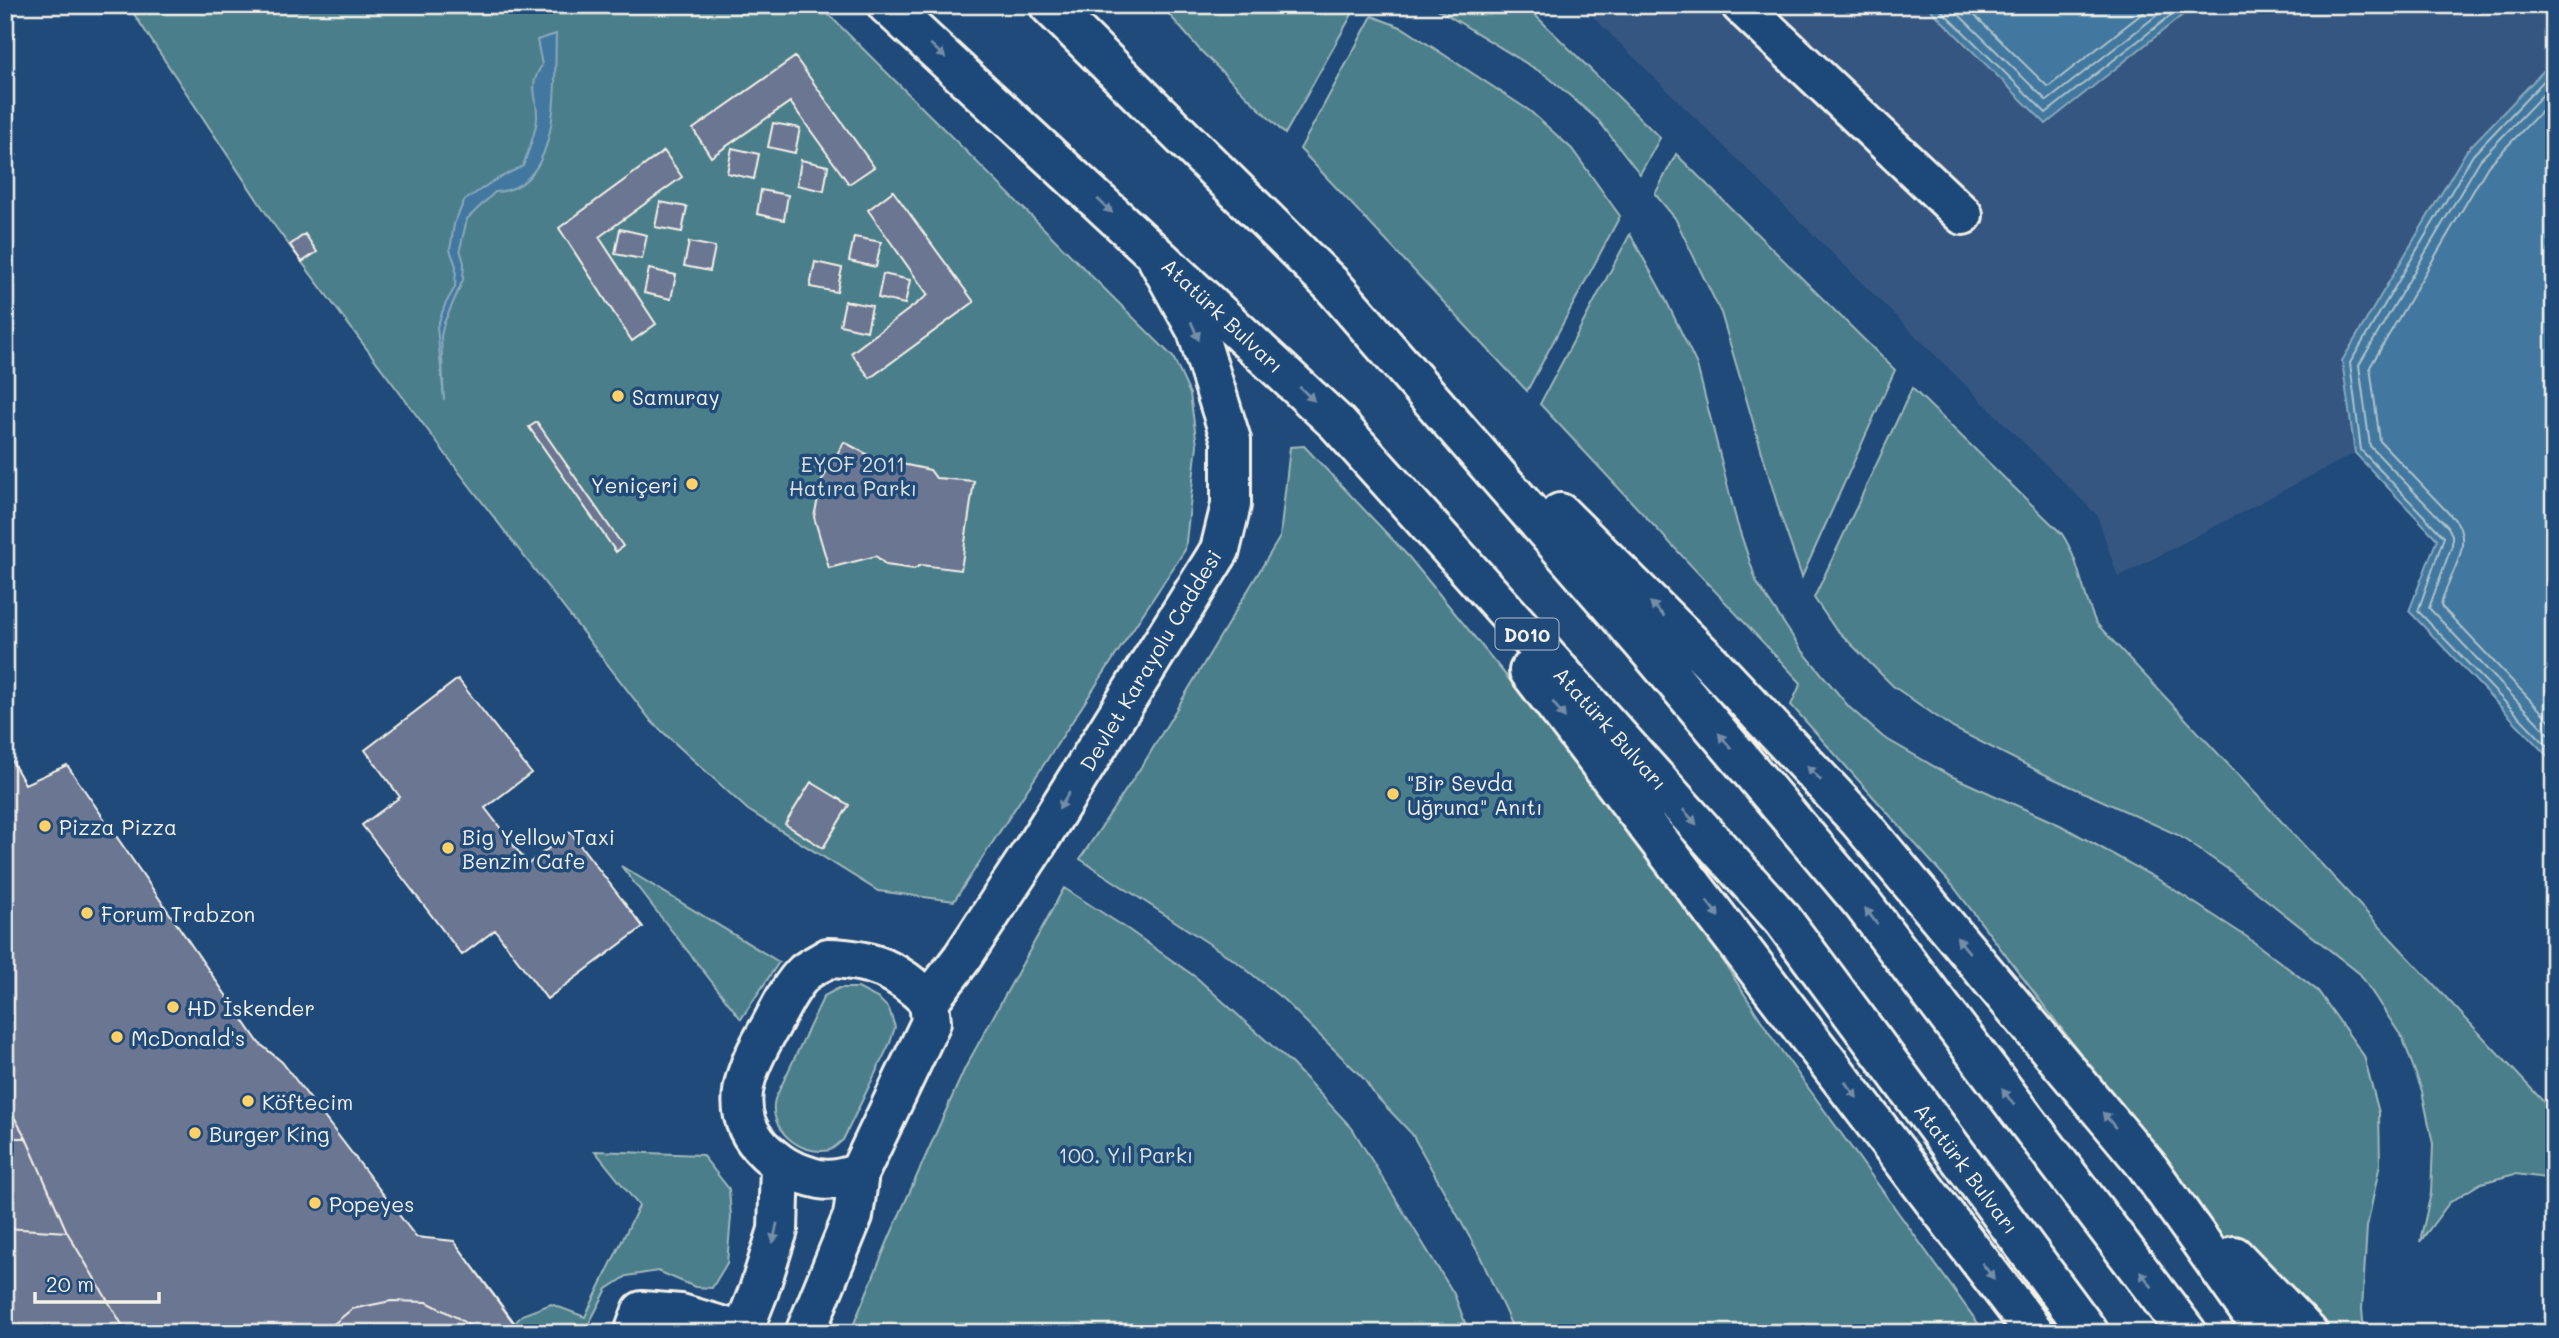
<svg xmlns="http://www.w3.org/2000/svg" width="2559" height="1338" font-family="Mali,sans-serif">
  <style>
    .built { fill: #365781 }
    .green { fill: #4b7e8b; stroke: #a0b8ba; stroke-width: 2 }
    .water { fill: #42789f; stroke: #89a8bc; stroke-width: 2 }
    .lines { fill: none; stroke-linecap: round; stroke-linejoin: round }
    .shore { stroke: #adc1cb; stroke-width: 2 }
    .building { fill: #6b7692; stroke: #f4f1e8; stroke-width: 2 }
    .minor-casing { stroke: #f4f1e8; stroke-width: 44 }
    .highway-casing { stroke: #f4f1e8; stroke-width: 44 }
    .minor { stroke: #1f4a7a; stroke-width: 38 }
    .highway { stroke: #1f4a7a; stroke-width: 38 }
    .oneway { fill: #748da6 }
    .poi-dot { fill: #ffd166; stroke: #1f4a7a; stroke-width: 2.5 }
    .labels { text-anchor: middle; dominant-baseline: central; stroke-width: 7; stroke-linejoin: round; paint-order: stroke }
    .shield { fill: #1f4a7a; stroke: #b4bfc7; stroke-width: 2 }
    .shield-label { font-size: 19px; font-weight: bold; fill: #f4f1e8 }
    .street-label { font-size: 21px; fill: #f4f1e8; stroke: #1f4a7a }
    .poi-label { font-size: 21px; fill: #f4f1e8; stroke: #1f4a7a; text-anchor: start }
    .park-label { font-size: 21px; fill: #dbe0da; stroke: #1f4a7a }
  </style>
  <rect width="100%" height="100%" fill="#1f4a7a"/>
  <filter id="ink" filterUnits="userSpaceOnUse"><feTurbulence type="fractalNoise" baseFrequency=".0143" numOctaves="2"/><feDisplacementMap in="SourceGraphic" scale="14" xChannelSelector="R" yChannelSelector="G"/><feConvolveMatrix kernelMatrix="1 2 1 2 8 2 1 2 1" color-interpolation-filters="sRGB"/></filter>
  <g filter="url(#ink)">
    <path class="built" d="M1581,5H1926L2046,123L2195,5H2554V60L2467,150L2342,361L2355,453L2118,577L2097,515Z"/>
    <path class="green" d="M128,5H819L1173,357L1190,394L1197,445L1185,550L954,901L878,891L748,810L652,722L459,472L274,225Z
      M1161,5H1346L1355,9L1285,134L1200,50Z
      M1431,5H1525L1660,138L1640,174L1598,120L1547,76Z
      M1372,16L1403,28L1530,111L1572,149L1620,216L1527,391L1300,149Z
      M1676,154L1895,370L1802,577L1781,517L1721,313L1675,218L1655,194Z
      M1630,234L1664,296L1697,365L1737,523L1757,583L1801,649L1849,707L1883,737L1949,775L2060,825L2156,878L2247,937L2318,991L2364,1056L2379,1113L2380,1164L2367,1227L2362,1309L2364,1333H2293L1953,886L1791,705L1801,683L1540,404Z
      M1912,388L2062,534C2080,561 2082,594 2096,623L2554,1113V1179L2515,1174L2481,1183L2449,1203L2420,1242L2431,1193L2433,1144L2422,1091L2403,1039L2360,974L2229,870L2178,835L2050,777L1953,728L1893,686L1834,627L1814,598Z
      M1304,446L1408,556L1664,868L1773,1039L1985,1333H1515L1479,1254L1412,1134L1375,1095L1364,1079L1284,1000L1237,962L1080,859L1147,758L1280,537L1290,447Z
      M621,866L779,962L741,1019Z
      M1064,888L1129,930L1197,978L1292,1064L1352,1128L1454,1294L1469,1333H850L890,1236L965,1068Z
      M839,988H858L879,999L889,1009L895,1027L890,1043L843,1140C839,1143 834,1148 830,1150C800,1157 767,1128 775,1099L824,996Z
      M595,1151L702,1155L729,1189L731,1217L727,1263L712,1288L695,1287L658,1271L627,1276L607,1289L584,1333H521L514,1324L522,1315L551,1304L585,1317L639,1206Z"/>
    <path class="water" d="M1926,5H2195L2046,124Z
      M556,34C554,81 563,189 495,192L467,219L460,249L464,263L463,280L444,323L441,336L444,400L437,327L445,305L455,287L456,266L450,250L454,224L464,201L493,181L523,166C528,151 536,133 537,118C538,95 527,88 542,65L537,40Z
      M2554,60V763L2409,611L2437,539L2355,453L2342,361L2467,150Z"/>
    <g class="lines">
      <path class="shore" d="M1936,5L2046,113L2184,5
        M1949,5L2047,101L2170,5
        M1964,5L2048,87L2153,5
        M2554,70L2473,155L2350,363L2361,450L2444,537L2418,611L2554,753
        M2554,83L2480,160L2359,365L2370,446L2448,527L2452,535V545L2429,608L2554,740
        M2554,98L2488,166L2370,367L2380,441L2456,521C2475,547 2445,579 2441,606L2554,725"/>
    </g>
    <path class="building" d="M795,57L874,167L849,184L790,102L711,157L693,129Z
      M773,123L800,128L795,153L768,147Z
      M5,141L16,155L5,163Z
      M732,148L759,154L754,179L727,173Z
      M664,151L682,177L599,237L656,324L632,341L559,228Z
      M801,160L828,166L824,191L797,185Z
      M761,190L788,195L784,220L757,214Z
      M893,191L974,302L870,378L851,353L928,295L868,210Z
      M660,202L687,207L682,232L655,227Z
      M620,229L647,235L642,259L615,254Z
      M305,234L317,252L302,262L290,245Z
      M854,237L881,242L876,267L849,261Z
      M689,242L715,247L710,271L684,266Z
      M815,262L842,268L837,292L810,287Z
      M649,269L676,275L671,299L644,293Z
      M883,274L910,280L905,304L878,298Z
      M845,301L872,306L867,331L840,325Z
      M537,422L623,546L616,552L529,427Z
      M844,442L889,466L902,464L930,470L936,478L974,481L961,570L921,565L914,569L886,565L876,556L829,568L814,517L822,480Z
      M458,679L531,773L485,808L528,864L570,832L643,927L547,999L495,930L462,955L362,825L400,797L365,750Z
      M5,749L25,784L67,765L259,1043L282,1062L416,1237L454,1241L521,1333H5Z
      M5,749L25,784L67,765L259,1043L282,1062L416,1237L454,1241L522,1333H127L67,1232L26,1138L5,1101Z
      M811,782L849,805L823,848L785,824Z
      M5,1101L26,1138H5Z
      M5,1228L67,1232L127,1333H5Z
      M391,1301L427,1302L458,1318L480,1333H328L330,1327L352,1309Z"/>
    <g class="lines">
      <g class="minor-casing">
        <path id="minor" d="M1741,5L1963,215
          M828,958C872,959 898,970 929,1001L931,1022L859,1173C830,1183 821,1182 792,1170C782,1166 775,1160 766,1152C724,1113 746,1068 770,1027C780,1009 790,986 805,972C811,967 821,963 828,958Z
          M929,1001L962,958L1033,850L1220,550L1231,505V440L1197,331L1158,260
          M634,1333L642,1311L681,1314L742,1332
          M742,1333L759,1290L778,1230L780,1165
          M805,1333L853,1216L859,1173"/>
      </g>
      <g class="highway-casing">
        <path id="highway" d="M887,5L1337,423L1783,920L2089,1333
          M1049,5L1332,285L1642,642L1863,904L2187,1333
          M1560,513L1713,665L1858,820L2147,1166L2265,1333
          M1529,671L2035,1333
          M2234,1256L2308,1333"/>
      </g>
      <use href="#minor" class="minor"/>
      <use href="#highway" class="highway"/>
    </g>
    <defs><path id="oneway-solid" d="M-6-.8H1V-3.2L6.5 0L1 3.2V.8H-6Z" transform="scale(1.75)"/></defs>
    <g class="oneway">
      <use href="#oneway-solid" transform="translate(938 51) rotate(43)"/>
      <use href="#oneway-solid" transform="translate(1105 206) rotate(43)"/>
      <use href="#oneway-solid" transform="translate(1195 331) rotate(67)"/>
      <use href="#oneway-solid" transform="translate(1307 394) rotate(43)"/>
      <use href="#oneway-solid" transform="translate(1657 609) rotate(-135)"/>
      <use href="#oneway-solid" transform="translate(1559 710) rotate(52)"/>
      <use href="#oneway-solid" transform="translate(1725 741) rotate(-130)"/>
      <use href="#oneway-solid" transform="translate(1814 773) rotate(-133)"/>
      <use href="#oneway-solid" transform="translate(1064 801) rotate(122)"/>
      <use href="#oneway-solid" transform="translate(1690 817) rotate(48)"/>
      <use href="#oneway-solid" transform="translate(1713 909) rotate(52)"/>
      <use href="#oneway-solid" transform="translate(1871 916) rotate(-127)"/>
      <use href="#oneway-solid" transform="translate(1963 945) rotate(-130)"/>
      <use href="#oneway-solid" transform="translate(1851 1090) rotate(53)"/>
      <use href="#oneway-solid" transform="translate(2008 1097) rotate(-127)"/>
      <use href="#oneway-solid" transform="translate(2109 1120) rotate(-130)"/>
      <use href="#oneway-solid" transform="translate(775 1233) rotate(102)"/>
      <use href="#oneway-solid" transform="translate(1988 1271) rotate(53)"/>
      <use href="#oneway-solid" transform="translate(2146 1279) rotate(-127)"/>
    </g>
  </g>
  <g class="poi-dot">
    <circle cx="618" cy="396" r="7"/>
    <circle cx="692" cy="484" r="7"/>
    <circle cx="1393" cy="794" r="7"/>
    <circle cx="45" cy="826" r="7"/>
    <circle cx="448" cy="848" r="7"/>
    <circle cx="87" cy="913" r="7"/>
    <circle cx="173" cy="1007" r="7"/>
    <circle cx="117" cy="1037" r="7"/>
    <circle cx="248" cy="1101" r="7"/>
    <circle cx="195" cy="1133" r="7"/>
    <circle cx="315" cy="1203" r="7"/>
  </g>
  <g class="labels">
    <rect class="shield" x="1495.5" y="618.5" width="63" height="31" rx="5"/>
    <g class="shield-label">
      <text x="1527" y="634">D010</text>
    </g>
    <g class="street-label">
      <text transform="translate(1223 315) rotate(43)">Atatürk Bulvarı</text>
      <text transform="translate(1150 660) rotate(-59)">Devlet Karayolu Caddesi</text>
      <text transform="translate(1611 728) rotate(48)">Atatürk Bulvarı</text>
      <text transform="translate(1967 1168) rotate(53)">Atatürk Bulvarı</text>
    </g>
    <g class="poi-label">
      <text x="632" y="396">Samuray</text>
      <text x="678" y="484" text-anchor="end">Yeniçeri</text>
      <text x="1407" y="782">"Bir Sevda<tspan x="1407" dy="24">Uğruna" Anıtı</tspan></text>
      <text x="59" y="826">Pizza Pizza</text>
      <text x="462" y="836">Big Yellow Taxi<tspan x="462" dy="24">Benzin Cafe</tspan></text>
      <text x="101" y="913">Forum Trabzon</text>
      <text x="187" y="1007">HD İskender</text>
      <text x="131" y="1037">McDonald's</text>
      <text x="262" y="1101">Köftecim</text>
      <text x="209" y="1133">Burger King</text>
      <text x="329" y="1203">Popeyes</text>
    </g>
    <g class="park-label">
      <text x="853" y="463">EYOF 2011<tspan x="853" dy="24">Hatıra Parkı</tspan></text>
      <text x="1126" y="1154">100. Yıl Parkı</text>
    </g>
  </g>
  <rect width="2559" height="1338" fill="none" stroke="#1f4a7a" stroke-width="28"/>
  <rect x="14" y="14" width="2531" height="1310" fill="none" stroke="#f4f1e8" stroke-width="2.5" filter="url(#ink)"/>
  <path d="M35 1292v10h124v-10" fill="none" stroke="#f4f1e8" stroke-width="3.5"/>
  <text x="46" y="1292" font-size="21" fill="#f4f1e8" stroke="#1f4a7a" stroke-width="5" paint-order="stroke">20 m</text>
</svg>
